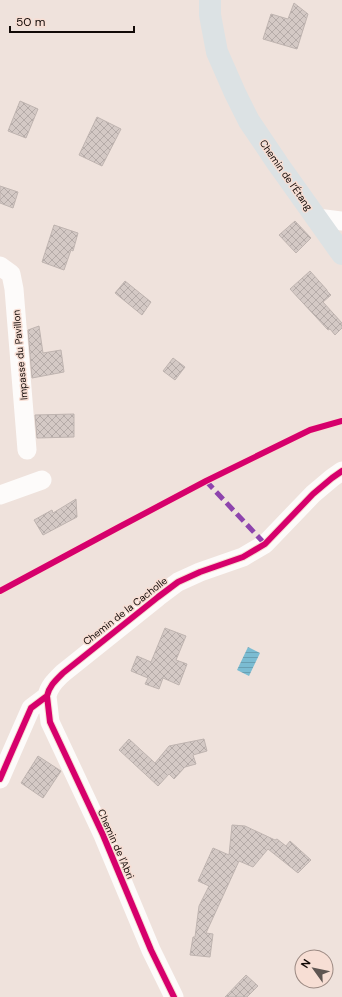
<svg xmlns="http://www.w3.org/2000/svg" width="342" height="997" font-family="'DM Sans',sans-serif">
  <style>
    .water { fill: url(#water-rules) }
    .building { fill: url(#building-cross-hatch); stroke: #bfb4b0 }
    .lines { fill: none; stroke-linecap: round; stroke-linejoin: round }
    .minor { stroke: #fdfbfa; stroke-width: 19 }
    .major { stroke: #dce2e4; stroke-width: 22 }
    .quiet { stroke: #8e44ad; stroke-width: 5; stroke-dasharray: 10 5; stroke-linecap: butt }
    .cycleway-casing { stroke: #f7ded4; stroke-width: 8 }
    .cycleway { stroke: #d6006c; stroke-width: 6 }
    .labels { text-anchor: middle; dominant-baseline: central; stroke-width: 3; stroke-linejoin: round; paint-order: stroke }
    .street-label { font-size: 10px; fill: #120a07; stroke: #f7ded4 }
  </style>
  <defs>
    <pattern id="water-rules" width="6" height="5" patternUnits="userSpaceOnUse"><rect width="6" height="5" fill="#7bbcd2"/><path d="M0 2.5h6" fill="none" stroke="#69a0b3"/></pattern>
    <pattern id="building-cross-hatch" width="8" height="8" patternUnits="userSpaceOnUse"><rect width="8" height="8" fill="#d4c9c5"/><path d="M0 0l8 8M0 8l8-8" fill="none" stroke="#b5aba8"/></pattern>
  </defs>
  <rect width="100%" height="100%" fill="#efe2dc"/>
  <path class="water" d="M248,647L260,653L249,676L237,670Z"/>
  <path class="building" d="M294,3L308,14L297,49L263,39L271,14L288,19Z
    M20,101L38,109L26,138L8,131Z
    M97,117L121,129L102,166L79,155Z
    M0,186L18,192L13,208L0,203Z
    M295,221L311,238L296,253L279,235Z
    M54,225L78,233L73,251L71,250L64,270L42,262Z
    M310,271L327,290V291L331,295L323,302L342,323V328L335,335L330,329L328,330L290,289Z
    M125,281L151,302L142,315L115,293Z
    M39,326L43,353L61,350L64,372L32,378L28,330Z
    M173,358L185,367L175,380L163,371Z
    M74,414V437L37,438L35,415Z
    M76,499L77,517L43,535L34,520L52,510L53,513Z
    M165,628L186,636L176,660L187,664L179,685L163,678L159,689L145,684L148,678L131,671L137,656L151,662Z
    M129,739L155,763L169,746L204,739L207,751L193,755L196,764L185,767L174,779L169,774L158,786L119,750Z
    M38,756L61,771L43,798L21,783Z
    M232,825L245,826L275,840L277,839L286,846L290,841L311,860L298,873L268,849L253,867L239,861L206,933L213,934L210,957L190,955L193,937H195L199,906L209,886L198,881L213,848L229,855Z
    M246,975L258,986L247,997H225Z"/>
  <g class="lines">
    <path class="minor" d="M317,218L342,221
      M0,266L11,274L14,289L27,450
      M0,495L42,480
      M47,696L50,722L103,835L151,950L174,997
      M0,779L13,749L31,708L47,696C49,686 56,680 63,673L158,597L178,582L200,572L243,557L265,544L313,494L332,478L342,471"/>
    <path class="major" d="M210,0V15L217,52L235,93L249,121L278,164L342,254"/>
    <path class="quiet" d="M206,481L265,544"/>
    <g class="cycleway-casing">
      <path id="cycleway" d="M0,591L121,526L206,481L310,430L342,421
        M47,696L50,722L103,835L151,950L174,997
        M0,779L13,749L31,708L47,696C49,686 56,680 63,673L158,597L178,582L200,572L243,557L265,544L313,494L332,478L342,471"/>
    </g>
    <use href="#cycleway" class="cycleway"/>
  </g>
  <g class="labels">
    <g class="street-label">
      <text transform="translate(286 175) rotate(55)">Chemin de l’Étang</text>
      <text transform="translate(20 355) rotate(-95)">Impasse du Pavillon</text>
      <text transform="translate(125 611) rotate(-38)">Chemin de la Cacholle</text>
      <text transform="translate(116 844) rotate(66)">Chemin de l'Abri</text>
    </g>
  </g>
  <g transform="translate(314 969) rotate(303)"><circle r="19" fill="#f7ded4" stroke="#9b8982"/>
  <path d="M0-3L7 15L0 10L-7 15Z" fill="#5f5652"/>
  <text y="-6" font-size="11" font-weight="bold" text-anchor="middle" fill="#120a07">N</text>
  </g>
  <path d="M10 26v6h124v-6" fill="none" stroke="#120a07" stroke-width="2"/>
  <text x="16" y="26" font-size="12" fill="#120a07" stroke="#f7ded4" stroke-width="3" paint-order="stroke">50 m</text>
</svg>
